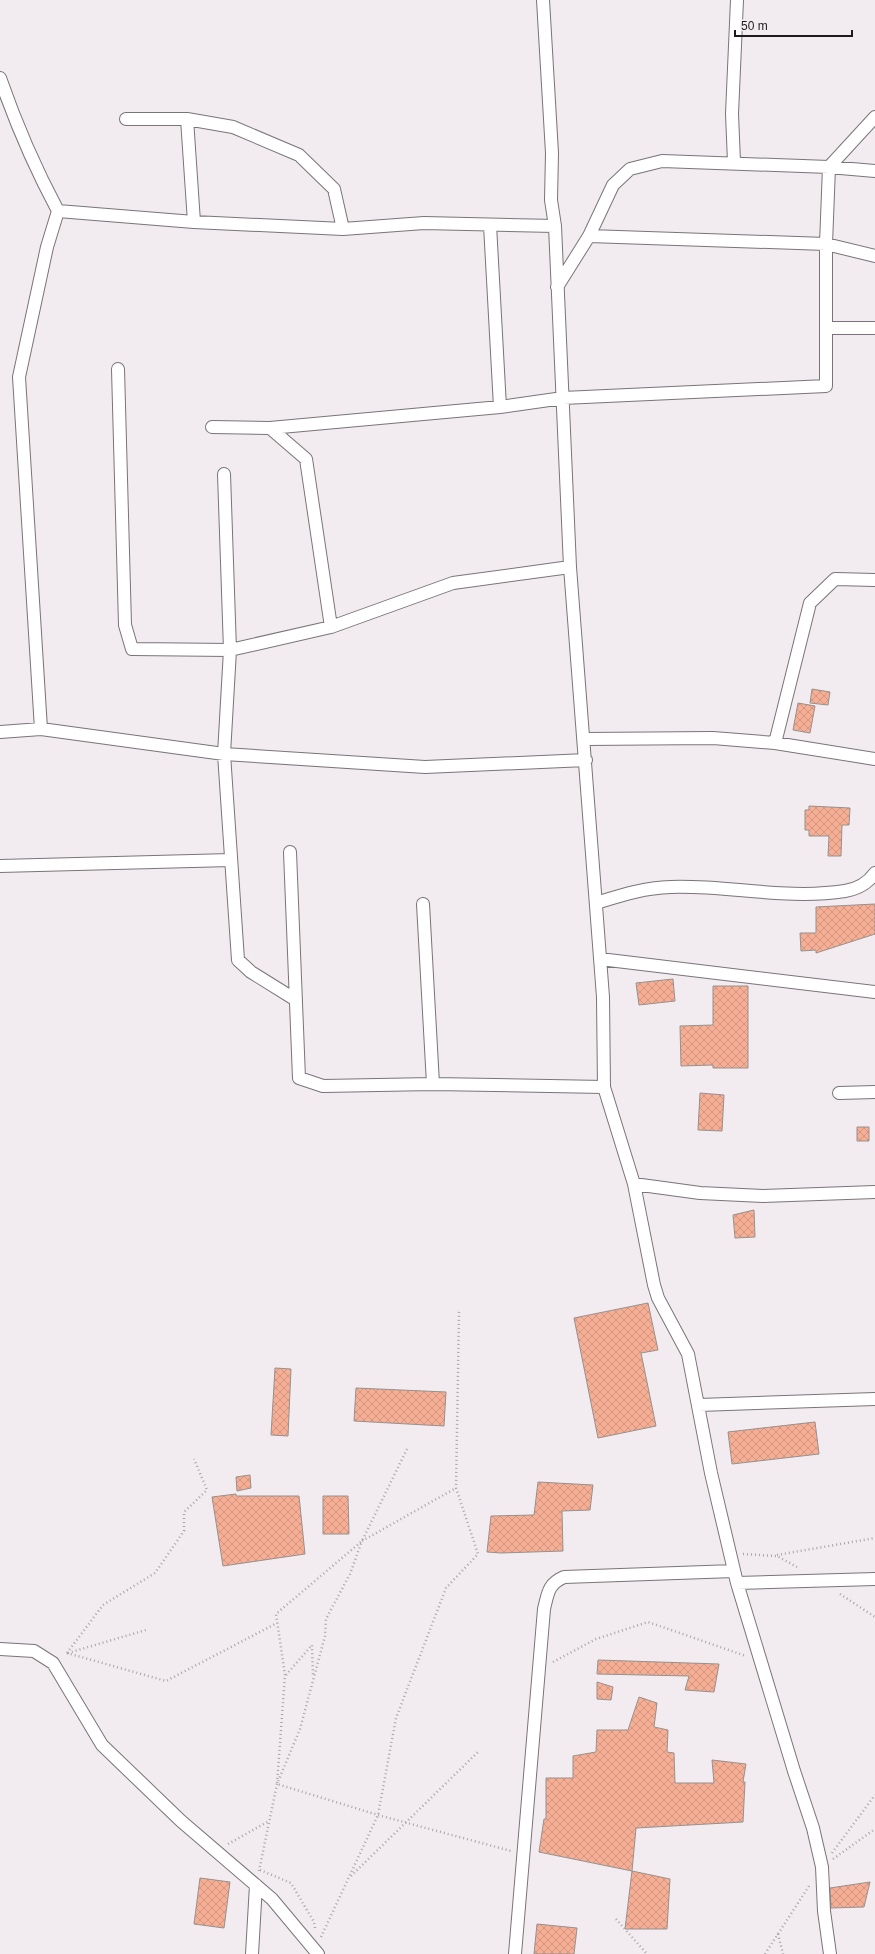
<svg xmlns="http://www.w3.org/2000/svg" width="875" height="1954" font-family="Arial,sans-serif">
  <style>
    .building { fill: url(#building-cross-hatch); stroke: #97908d }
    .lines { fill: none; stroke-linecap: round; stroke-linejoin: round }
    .minor-casing { stroke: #797479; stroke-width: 14 }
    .path { stroke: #a9a4a8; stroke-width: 2.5; stroke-dasharray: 1 3; stroke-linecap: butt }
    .minor { stroke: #fff; stroke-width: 12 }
  </style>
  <defs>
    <pattern id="building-cross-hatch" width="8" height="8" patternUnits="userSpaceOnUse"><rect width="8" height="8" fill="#f6af95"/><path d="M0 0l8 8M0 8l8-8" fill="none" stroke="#d29680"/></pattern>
  </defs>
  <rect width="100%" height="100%" fill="#f2ecf1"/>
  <path class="building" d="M812,689L830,692L828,705L810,703Z
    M798,703L815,706L810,733L793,730Z
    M809,806L850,808L849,825H842L841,856H828L829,836H809V830H805V810H809Z
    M875,904V934L816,953V950L801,951L800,933H816V907Z
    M673,979L675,1001L639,1005L636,983Z
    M713,986H748V1068H713V1065L681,1066L680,1026L713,1025Z
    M700,1093L724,1095L722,1131L698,1130Z
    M857,1127H869V1141H857Z
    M754,1210L755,1237L735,1238L733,1215Z
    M648,1303L658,1350L641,1353L656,1426L598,1438L574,1318Z
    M275,1368L291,1369L288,1436L271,1435Z
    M356,1388L446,1392L444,1426L354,1421Z
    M815,1422L819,1454L732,1464L728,1432Z
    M250,1475L251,1488L237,1491L236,1477Z
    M538,1482L593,1485L590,1510L562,1511L563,1551L501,1553L487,1552L491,1516L534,1515Z
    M236,1494V1496H299L305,1554L223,1566L212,1497Z
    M323,1496H348L349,1534H323Z
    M598,1660L719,1664L714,1692L685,1690L689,1676L597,1674Z
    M597,1682L613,1687L611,1700L597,1699Z
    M639,1697L657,1703L654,1727L668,1730L667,1752L674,1753L675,1783H714L712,1760L746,1764L743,1782H745L743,1822L636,1828L632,1871L539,1852L544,1819H546V1778H573V1756L596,1752L597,1730H628Z
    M632,1871L670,1879L667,1929H625Z
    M200,1878L230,1882L224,1928L194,1924Z
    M870,1882L864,1907L831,1908L830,1888Z
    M537,1924L577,1928L574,1954H534Z"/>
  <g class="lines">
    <g class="minor-casing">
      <path id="minor" d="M543,0L552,153L551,200L555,226L570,567L603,997L604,1087L634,1184L654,1285L658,1298L688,1354L711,1473L737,1583L794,1771L813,1828L822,1867L824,1911L830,1954
        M0,78C16,124 35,168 58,211
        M126,119H187L233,127L299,155L334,189L343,229
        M187,119L194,222
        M734,162L732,114L737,0
        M490,225L500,407
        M589,236L826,244L875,256
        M557,287L589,236L613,185L630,169L662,161L829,167L875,171
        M826,328H875
        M118,369L125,625L132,649L230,650L331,627L453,583L570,567
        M212,427L270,428L306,459L331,627
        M270,428L500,407L563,398L826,386V244L829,167L875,117
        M224,474L230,650L224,754L238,960L251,972L296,1000
        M41,729L19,377L47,247L58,211L194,222L343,229L424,223L555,226
        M0,732L41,729L224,754L425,767L586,760
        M584,739L713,738L775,743L875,759
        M775,743L810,603L835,579L875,580
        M290,852L299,1078L323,1086L433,1084L604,1087
        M0,866L231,860
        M596,903C622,895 643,888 671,887C728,885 787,900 845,891C857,889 868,883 875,873
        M423,904L433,1084
        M600,959L875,992
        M839,1093L875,1092
        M634,1184L700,1193L763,1196L875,1192
        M699,1405L875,1399
        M737,1583L875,1579
        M0,1649L34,1651L53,1663L102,1745L181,1821L272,1899L318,1954
        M252,1954L256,1885
        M515,1954L544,1609C548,1593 548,1584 564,1577L734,1571"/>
    </g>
    <path class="path" d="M407,1449L362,1541L276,1614L285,1675L277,1784L378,1815L511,1851
      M743,1554L777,1556L797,1567
      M777,1555L875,1538
      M840,1594L875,1617
      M67,1653L103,1605L155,1573L184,1531V1512L207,1490L194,1459
      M67,1653L166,1681L277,1623
      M68,1653L146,1630
      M553,1662L596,1639L648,1622L746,1656
      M286,1675L312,1645L313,1677
      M228,1844L269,1821
      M832,1853L875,1795
      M833,1859L875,1829
      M260,1870L291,1883L314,1922L315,1928
      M259,1871L277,1784L300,1729L325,1636L326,1619L350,1574L362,1541L456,1488
      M351,1876L479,1751
      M616,1919L647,1954
      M778,1934L783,1954
      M321,1937L378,1815L396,1718L446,1588L478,1554L456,1488L459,1311
      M765,1954L809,1886"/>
    <use href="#minor" class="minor"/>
  </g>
  <path d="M735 30v6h117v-6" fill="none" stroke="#1e1b1d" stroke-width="2"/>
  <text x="741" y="30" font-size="12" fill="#1e1b1d" stroke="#f2ecf1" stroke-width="3" paint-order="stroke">50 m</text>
</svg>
